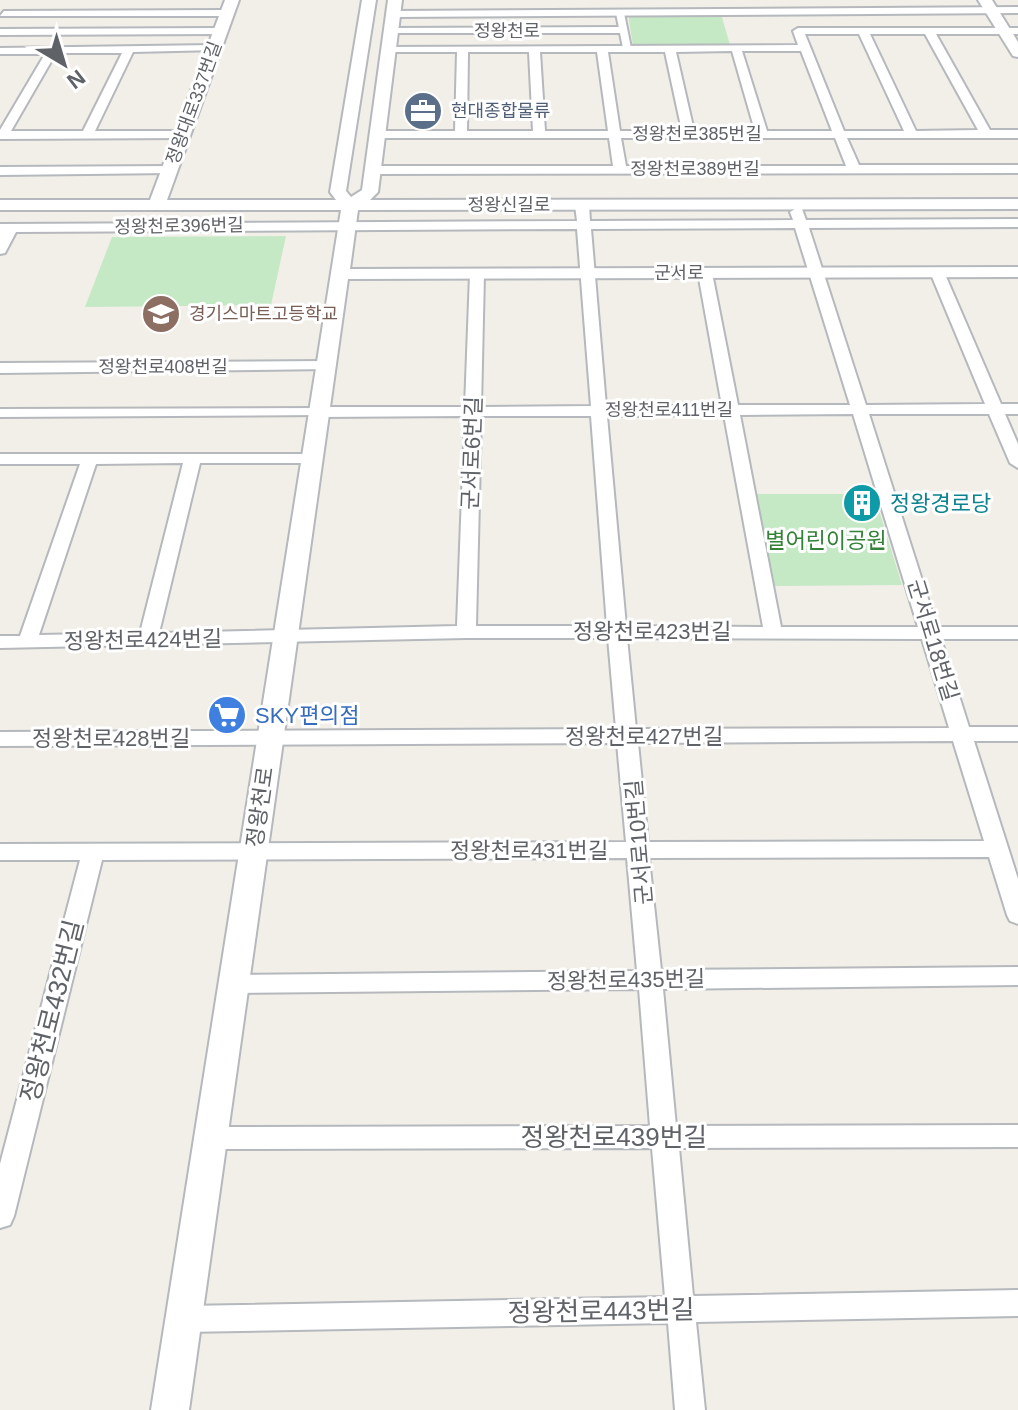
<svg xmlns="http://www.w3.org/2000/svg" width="1018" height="1410" font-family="Helvetica,'Noto Sans KR',sans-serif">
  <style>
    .green { fill: #c5e8c5 }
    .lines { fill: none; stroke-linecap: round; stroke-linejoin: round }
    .pedestrian-casing { stroke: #b5b8bc; stroke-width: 4 }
    .minor-casing { stroke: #b5b8bc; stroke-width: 4 }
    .tertiary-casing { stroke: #b5b8bc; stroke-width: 4 }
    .pedestrian { fill: #fff; fill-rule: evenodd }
    .minor { fill: #fff; fill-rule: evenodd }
    .tertiary { fill: #fff; fill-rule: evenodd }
    .labels { text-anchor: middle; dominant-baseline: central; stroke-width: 6; stroke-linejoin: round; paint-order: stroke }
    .far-street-label { font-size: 18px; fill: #5f6368; stroke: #fff }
    .far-service-label { font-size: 18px; fill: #4e5e75; stroke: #fff; text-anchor: start }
    .far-education-label { font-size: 18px; fill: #785e54; stroke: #fff; text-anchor: start }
    .street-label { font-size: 22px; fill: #5f6368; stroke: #fff }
    .culture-label { font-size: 22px; fill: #0d838f; stroke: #fff; text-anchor: start }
    .park-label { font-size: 22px; fill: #348238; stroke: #fff }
    .shop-label { font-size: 22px; fill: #366cbe; stroke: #fff; text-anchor: start }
    .near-street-label { font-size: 26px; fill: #5f6368; stroke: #fff }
  </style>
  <rect width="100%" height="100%" fill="#f1efe8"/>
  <path class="green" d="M628,14H721L730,45L633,46Z
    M286,236L271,305L85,307L112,237Z
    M755,494H874L902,585L774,586Z"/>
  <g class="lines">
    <g class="pedestrian-casing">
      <path id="pedestrian" d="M620,11L624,13L631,48L627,51L623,48L616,13Z
        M319,408L325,412L324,415L0,417V409Z"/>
    </g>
    <g class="minor-casing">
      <path id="minor" d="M1018,7V13L393,17L388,14L393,11Z
        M4,11L227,10L232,13L227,16H0Z
        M391,28L622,27L627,30L622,33H387L386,31Z
        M798,28H1018V34H936L990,130H1018V138H847L859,165H1018V173L372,174L366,170L372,166H613L609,138H373L371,135L377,131H455L457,52H389L385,51V47L798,45L793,31ZM805,34H859L904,131H844ZM870,34H925L978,130L916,131ZM732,51L755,131H694L676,52ZM742,51H801L832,131H767ZM468,52H529L533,131H467ZM540,52H597L608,131H545ZM608,52H665L682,131H620ZM621,138H835L846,166H626Z
        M0,29L220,28L225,31L220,34L0,35Z
        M214,45L219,48L218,50L133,52L95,131H182L186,132V138L0,139V130L45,54H0V48ZM56,53H122L83,131H11Z
        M170,166L174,167V173L0,175V167Z
        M582,201L589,205L590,221L793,220L790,212L797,208L802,209L806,220L1018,219V227L809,228L866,405L985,404L930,272L937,268L944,272L1001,404H1018V414H1005L1018,444V468L1010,463L989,414H869L937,627H1018V639H941L969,727H1018V741H974L1018,879V924L1010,921L1007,915L989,857L649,858L661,970L1018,967V985L663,989L676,1126L1018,1125V1147L679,1148L693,1296L1018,1290V1316L696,1322L705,1410H675L668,1323L184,1332L174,1328L170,1319L174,1310L184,1306L665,1297L652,1148L210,1149L201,1146L197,1138L201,1130L210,1127L650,1126L639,989L234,993L226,991L222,984L226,977L234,975L637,971L627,858L102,860L14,1216L10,1225L0,1228V1164L80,860H0V844L626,842L617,743L0,746V732L616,729L608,638H466L0,648V636H20L80,464H0V454H318L320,458L312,463H200L159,633L457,626L465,416L319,417L311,412L319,407H465L470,274L477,270L484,274L481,407L591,406L577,229L16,232L5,253L0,254V224L577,221L575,205ZM795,228L850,405H738L712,273L705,269L698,273L722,406H606L591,229ZM853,414L918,627H781L740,415ZM724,415L763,627L626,626L607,416ZM481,416H591L607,626H476ZM183,463L140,633L39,635L96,464ZM627,638L922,639L949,728L636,729ZM953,741L984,841L648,842L638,743Z
        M326,361L331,363V369L0,373V363Z"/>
    </g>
    <g class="tertiary-casing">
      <path id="tertiary" d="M225,0H239L167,200H336L330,192L362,0H376L346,191L351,197L362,190L388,0H402L378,192L370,200L1018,199V209L358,210L350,269L1018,267V277L348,279L189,1410H151L341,210H0V200H150Z
        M978,0H992L1018,42V57L1013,56Z"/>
    </g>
    <use href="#pedestrian" class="pedestrian"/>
    <use href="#minor" class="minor"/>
    <use href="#tertiary" class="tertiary"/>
  </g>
  <defs>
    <g id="office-disc" transform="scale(2)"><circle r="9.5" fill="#5c6f8a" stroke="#fff"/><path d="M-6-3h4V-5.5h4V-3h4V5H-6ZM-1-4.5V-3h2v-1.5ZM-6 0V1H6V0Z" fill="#fff"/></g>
    <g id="school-disc" transform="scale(2)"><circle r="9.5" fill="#8d6e63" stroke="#fff"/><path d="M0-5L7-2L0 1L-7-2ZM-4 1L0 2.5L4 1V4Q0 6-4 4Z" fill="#fff"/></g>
    <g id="building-disc" transform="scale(2)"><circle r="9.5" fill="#0f9aa8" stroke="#fff"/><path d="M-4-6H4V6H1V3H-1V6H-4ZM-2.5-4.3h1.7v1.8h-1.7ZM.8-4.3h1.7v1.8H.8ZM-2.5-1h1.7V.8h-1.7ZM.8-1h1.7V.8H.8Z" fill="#fff"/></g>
    <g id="supermarket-disc" transform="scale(2)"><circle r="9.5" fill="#3f7fe0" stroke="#fff"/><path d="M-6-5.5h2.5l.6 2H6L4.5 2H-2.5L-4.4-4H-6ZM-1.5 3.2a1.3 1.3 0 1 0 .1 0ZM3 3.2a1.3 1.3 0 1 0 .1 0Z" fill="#fff"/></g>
  </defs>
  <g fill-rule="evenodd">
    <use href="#office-disc" x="423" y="111"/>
    <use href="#school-disc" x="161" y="314"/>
    <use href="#building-disc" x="862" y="503"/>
    <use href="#supermarket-disc" x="227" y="715"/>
  </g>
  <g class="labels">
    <g class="far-street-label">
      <text x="507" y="31">정왕천로</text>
      <text transform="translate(194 103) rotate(-70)">정왕대로337번길</text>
      <text x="697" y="134">정왕천로385번길</text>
      <text x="695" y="169">정왕천로389번길</text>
      <text x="509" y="205">정왕신길로</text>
      <text transform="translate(179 226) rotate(-1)">정왕천로396번길</text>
      <text x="679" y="273">군서로</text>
      <text x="163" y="367">정왕천로408번길</text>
      <text x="669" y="410">정왕천로411번길</text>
    </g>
    <g class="far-service-label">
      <text x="451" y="111">현대종합물류</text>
    </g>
    <g class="far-education-label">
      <text x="189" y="314">경기스마트고등학교</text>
    </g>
    <g class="street-label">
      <text transform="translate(472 453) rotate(-88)">군서로6번길</text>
      <text x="652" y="631">정왕천로423번길</text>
      <text transform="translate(143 640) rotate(-1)">정왕천로424번길</text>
      <text transform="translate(933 640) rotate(73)">군서로18번길</text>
      <text x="644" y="736">정왕천로427번길</text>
      <text x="111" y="738">정왕천로428번길</text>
      <text transform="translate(260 807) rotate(-82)">정왕천로</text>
      <text transform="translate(639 842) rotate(-95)">군서로10번길</text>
      <text x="529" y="850">정왕천로431번길</text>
      <text transform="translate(626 980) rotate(-1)">정왕천로435번길</text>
    </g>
    <g class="culture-label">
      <text x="890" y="503">정왕경로당</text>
    </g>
    <g class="park-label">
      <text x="826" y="540">별어린이공원</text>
    </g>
    <g class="shop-label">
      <text x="255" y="715">SKY편의점</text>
    </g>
    <g class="near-street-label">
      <text transform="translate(52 1011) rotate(-76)">정왕천로432번길</text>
      <text x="614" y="1137">정왕천로439번길</text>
      <text transform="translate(601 1311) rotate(-1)">정왕천로443번길</text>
    </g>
  </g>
  <g transform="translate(64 64) rotate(142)" stroke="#ffffff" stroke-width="6" paint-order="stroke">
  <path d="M0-6L14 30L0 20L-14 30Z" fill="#5f6368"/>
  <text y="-12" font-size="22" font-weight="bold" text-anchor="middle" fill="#5f6368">N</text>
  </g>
</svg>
